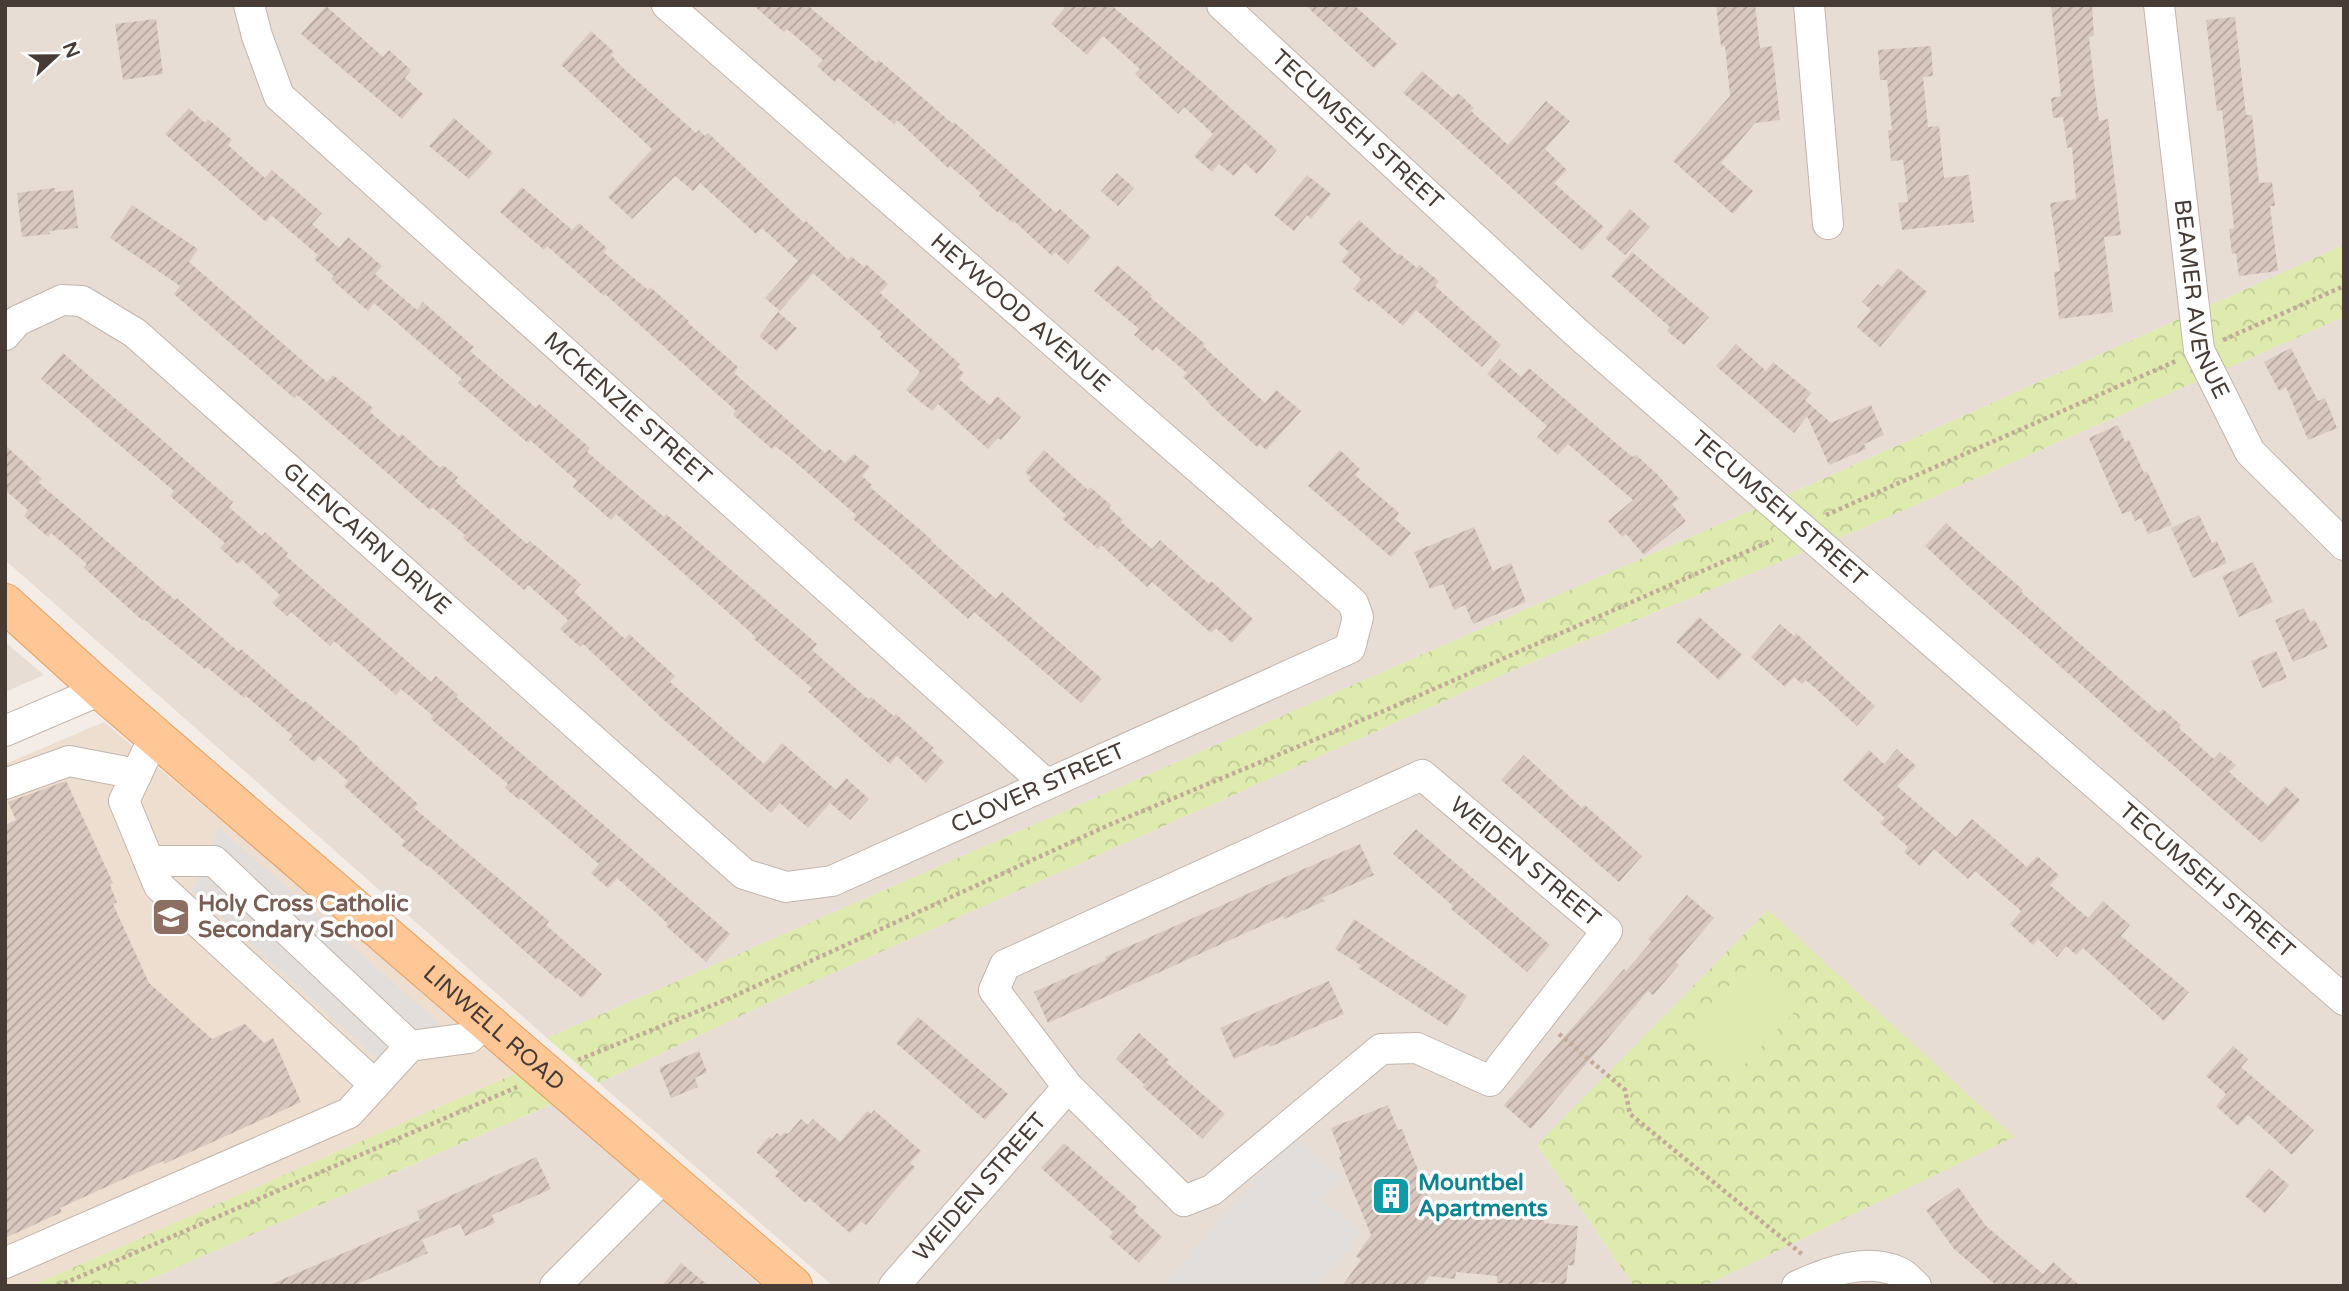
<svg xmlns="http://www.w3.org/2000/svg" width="2349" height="1291" font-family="'Varela Round',sans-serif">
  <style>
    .residential { fill: #e8ddd5 }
    .education { fill: #eeded0 }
    .forest { fill: url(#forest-crowns) }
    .pitch { fill: #deeaae }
    .parking { fill: #e2dedc }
    .building { fill: url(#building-hatch) }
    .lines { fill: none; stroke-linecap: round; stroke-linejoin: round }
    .minor-casing { stroke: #c3b5ac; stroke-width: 32 }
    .major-casing { stroke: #e99f60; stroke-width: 40 }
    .path { stroke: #c2aa99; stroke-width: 4.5; stroke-dasharray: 3.5 3.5; stroke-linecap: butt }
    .minor { stroke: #fff; stroke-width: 30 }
    .major { stroke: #ffc795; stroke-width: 38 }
    .labels { text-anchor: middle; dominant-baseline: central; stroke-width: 7; stroke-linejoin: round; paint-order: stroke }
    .street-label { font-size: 23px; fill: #473c35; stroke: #fff }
    .education-label { font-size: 23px; font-weight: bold; fill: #785e54; stroke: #fff; text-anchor: start }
    .culture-label { font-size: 23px; font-weight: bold; fill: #0d838f; stroke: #fff; text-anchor: start }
  </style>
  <defs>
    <pattern id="forest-crowns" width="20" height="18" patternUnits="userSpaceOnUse" patternTransform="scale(1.75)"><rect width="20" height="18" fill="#deeaae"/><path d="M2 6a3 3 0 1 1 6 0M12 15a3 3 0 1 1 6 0" fill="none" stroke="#c0ca96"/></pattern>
    <pattern id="building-hatch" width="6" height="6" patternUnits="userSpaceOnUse" patternTransform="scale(1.75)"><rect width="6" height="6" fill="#d9c8bf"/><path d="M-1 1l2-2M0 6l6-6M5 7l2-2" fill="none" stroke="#b2a49c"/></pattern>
  </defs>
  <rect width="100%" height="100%" fill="#f4ede7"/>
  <path class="residential" d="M5,5H2344V245L1805,487L547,1038L5,560Z
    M2344,317V1286H1704L2013,1137L1537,1145L1634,1286H833L599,1083L793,991L1525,665L1863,528Z
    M5,642L44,675L5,692Z
    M552,1104L761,1286H134Z"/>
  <path class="education" d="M104,722L521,1071L31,1286H5V764Z"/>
  <path class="forest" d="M2344,245V317L1863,528L1525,665L793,991L599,1083L547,1038L1805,487Z
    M1768,910L2014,1137L1704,1286H1634L1537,1145Z
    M521,1071L552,1104L134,1286H31Z"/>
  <path class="pitch" d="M1755,958L1803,1003L1735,1075L1687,1030Z"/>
  <path class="parking" d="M219,827L440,1024L388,1069L192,890Z
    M1294,1137L1340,1178L1322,1199L1361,1234L1315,1286H1162Z"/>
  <path class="building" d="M753,5H807L876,63L879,60L953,124L954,122L1056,213L1060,209L1091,237L1068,264L1055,252L1052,256L1014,221L1013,223L999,211L998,213L979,196L981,193L950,166L948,168L897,120L894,124L838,78L835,82L817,66L823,60L787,29L784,32Z
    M1067,5H1111L1202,82L1277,150L1257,174L1245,163L1234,176L1219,164L1212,172L1194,156L1213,134L1184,107L1178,114L1135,74L1140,69L1103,36L1087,55L1051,24Z
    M1305,5H1354L1397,44L1374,68Z
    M1716,5H1755L1760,48L1772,46L1780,120L1755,123L1721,163L1753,191L1733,214L1673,161L1730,96L1725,46H1721Z
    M2051,5H2092L2094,36L2089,37L2094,82L2099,121L2108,119L2121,235L2104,237L2113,312L2059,319L2054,272L2060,271L2050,203L2076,199L2072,147L2067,148L2063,117L2053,118L2051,98L2061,96Z
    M326,6L383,57L389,50L411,70L405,78L423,94L402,119L301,34Z
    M2235,17L2246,115H2252L2259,183L2272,182L2275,206H2270L2278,271L2239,276L2236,253L2232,254L2229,229L2234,228L2222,110L2217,111L2206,20Z
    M156,19L163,74L123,80L115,24Z
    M591,31L614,52L611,55L624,69L696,133L699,130L705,136L708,133L804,223L806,221L848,260L851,256L864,267L866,264L888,284L880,293L960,364L957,367L964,373L959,379L990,405L997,396L1021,417L1001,440L998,438L988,449L938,404L932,411L906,390L920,372L880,337L883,334L813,273L780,311L765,298L798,261L762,228L756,234L700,183L693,191L675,176L632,219L608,197L652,149L561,65Z
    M1931,46L1933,76L1923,77L1928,127L1939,126L1944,178L1969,175L1974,222L1902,230L1898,203L1908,202L1903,160L1891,161L1888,130H1892L1887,80H1880L1878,50Z
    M1422,71L1453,98L1458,93L1474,108L1471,111L1508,145L1546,101L1570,121L1545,149L1567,170L1554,183L1604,227L1582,251L1429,114L1403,93Z
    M189,108L205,123L208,119L232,140L228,145L265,178L272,170L322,213L312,224L339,248L348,237L382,266L375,274L417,310L423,302L474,347L470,351L536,408L539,404L590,448L587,452L664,517L666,514L817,644L812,650L868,699L871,697L894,716L896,714L934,748L931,750L944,762L926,783L897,756L890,764L808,692L812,688L754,639L756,637L616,514L611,520L573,487L577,481L530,440L528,443L458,383L462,379L374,303L368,311L331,279L334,276L314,259L318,255L271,215L266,222L165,134Z
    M454,118L493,153L469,179L429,146Z
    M1117,173L1134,188L1118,206L1101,191Z
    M1307,175L1331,194L1311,219L1307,215L1294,231L1274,215Z
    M522,187L572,230L579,223L607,248L603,252L648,290L650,287L689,321L687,322L738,367L734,373L825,453L829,449L845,463L854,454L870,467L862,476L872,485L870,487L931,539L930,540L996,599L1002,592L1102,679L1081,703L974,612L968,619L896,555L853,519L856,515L787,455L775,446L772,449L733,415L736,411L605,294L604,296L547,246L544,250L500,212Z
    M55,188V192L73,190L78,228L49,231L50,234L22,237L17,193Z
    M132,205L198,249L189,262L327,382L333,375L373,408L370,412L399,437L402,434L440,468L443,465L458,477L455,481L527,544L530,541L581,584L574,592L625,639L629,634L675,676L670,682L764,764L782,743L836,790L846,778L869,799L850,820L830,803L808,828L780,803L771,813L664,720L583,644L580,647L560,629L568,620L528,585L524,590L463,538L465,535L432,507L430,510L297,395L294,398L229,342L174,294L180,286L110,238Z
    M1630,209L1650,227L1625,255L1605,238Z
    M1359,220L1398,255L1400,254L1417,268L1419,265L1439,281L1435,286L1501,345L1482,367L1416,310L1403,326L1371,299L1369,302L1353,289L1361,279L1341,261L1349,252L1338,243Z
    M1632,252L1709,317L1684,345L1667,331L1670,327L1611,276Z
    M1117,265L1152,295L1150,297L1205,344L1203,346L1265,403L1276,390L1301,411L1266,450L1260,444L1257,447L1208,403L1209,402L1183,377L1187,373L1156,347L1153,351L1134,335L1139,329L1094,291Z
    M1898,268L1927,292L1880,347L1857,327L1871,310L1862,302L1878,284L1882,287Z
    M778,312L797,328L777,351L759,336Z
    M1736,344L1766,371L1773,362L1811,393L1805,400L1831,423L1871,405L1884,435L1864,444L1866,449L1829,465L1807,416L1794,433L1716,366Z
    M2291,348L2318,401L2325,398L2337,428L2308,440L2286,387L2279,391L2264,362Z
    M63,353L233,502L229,507L262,536L265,532L288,553L286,556L431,682L436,676L458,695L456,697L730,934L706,962L666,926L668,924L651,908L617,878L608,888L591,873L599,864L521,798L519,800L505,788L508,784L431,719L433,716L401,689L396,695L334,641L330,646L291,612L287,616L272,603L280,595L242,560L238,564L220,548L225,543L170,496L174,491L41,379Z
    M1500,359L1521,377L1529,368L1625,451L1633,457L1636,455L1658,475L1679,499L1672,504L1686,521L1644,555L1626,534L1622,537L1608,521L1633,500L1568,444L1558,455L1537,437L1547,426L1487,374Z
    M2118,425L2125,442L2129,440L2144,473L2147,471L2172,525L2148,534L2141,518L2135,521L2131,511L2122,514L2089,438Z
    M5,445L42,479L38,482L175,600L177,598L239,652L241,649L303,703L305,701L360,748L359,750L418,804L414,808L549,921L546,925L602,974L582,998L557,977L556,979L429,866L428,867L401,845L405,841L344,786L348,781L319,756L314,762L289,740L293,736L246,696L244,698L207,667L205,669L144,619L143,621L84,568L87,564L51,533L48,537L24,516L28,510L5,490Z
    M1044,450L1088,490L1090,487L1111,505L1109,508L1123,520L1121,522L1152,549L1160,540L1209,584L1211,581L1253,619L1232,643L1216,628L1211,633L1152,582L1147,587L1101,545L1098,549L1063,519L1066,515L1028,480L1031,477L1025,472Z
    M1340,450L1360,469L1355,475L1399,513L1395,519L1411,533L1391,557L1308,486Z
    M2199,515L2212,543L2217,541L2227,563L2193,578L2171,528Z
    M1946,523L2023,590L2021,592L2159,713L2163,709L2181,725L2179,728L2214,759L2220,752L2236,765L2229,772L2268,806L2285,786L2300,800L2262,843L1967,585L1925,546Z
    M1474,527L1493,571L1511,563L1526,602L1473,624L1465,605L1454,610L1443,584L1430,589L1414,552Z
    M2253,562L2273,602L2239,617L2222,576Z
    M2304,608L2310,622L2315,620L2328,647L2293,662L2275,620Z
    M1699,617L1742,655L1719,680L1676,642Z
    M1780,624L1794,636L1796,633L1875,706L1857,726L1806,680L1802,684L1794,677L1785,687L1751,657Z
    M2276,651L2287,678L2262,688L2251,661Z
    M1897,749L1916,766L1897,786L1956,837L1972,819L2027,867L2037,856L2059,875L2050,885L2088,918L2103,901L2130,925L2121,936L2189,992L2164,1021L2083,948L2076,955L2066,946L2057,957L2038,939L2033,945L2010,924L2021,911L1975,871L1968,879L1934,849L1920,866L1904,852L1908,847L1880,823L1885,818L1843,780L1869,750L1884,764Z
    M1524,755L1582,808L1585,805L1642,856L1619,882L1501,780Z
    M66,781L113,883L110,885L117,902L113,904L149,983L212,1039L245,1024L264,1043L273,1038L301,1102L164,1164L163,1161L60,1208L62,1212L5,1238V825L16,820L8,802Z
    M1416,829L1550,945L1527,972L1451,909L1453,906L1393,854Z
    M1360,844L1374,875L1322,898L1325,901L1284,919L1283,916L1048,1023L1034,992L1106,960L1105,957Z
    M1687,895L1714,918L1676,962L1679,965L1653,995L1648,991L1531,1129L1504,1105L1624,969L1626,971L1651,942L1648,939Z
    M1354,919L1467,996L1447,1026L1358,968L1362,966L1335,949Z
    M1329,981L1344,1014L1270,1047L1268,1044L1234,1059L1220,1028Z
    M918,1017L1008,1094L985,1120L896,1043Z
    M1139,1033L1169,1060L1166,1062L1225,1114L1202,1139L1143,1087L1145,1085L1116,1059Z
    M2233,1046L2248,1059L2241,1067L2314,1130L2292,1155L2248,1115L2238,1126L2216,1106L2226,1094L2206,1076Z
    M699,1051L707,1072L695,1078L698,1087L671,1098L659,1068Z
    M1388,1105L1398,1130L1402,1129L1432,1206L1463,1209V1215L1502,1219L1503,1213L1545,1218L1544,1223L1578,1226L1574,1266L1568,1265L1566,1285L1539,1282L1538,1286L1497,1283V1276L1456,1272L1455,1279L1429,1276L1422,1286H1342L1361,1260L1356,1256L1371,1235L1339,1157L1342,1156L1331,1128Z
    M874,1110L921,1151L910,1163L915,1167L892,1194L866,1225L861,1221L850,1233L809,1198L806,1203L775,1176L779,1172L756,1152L769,1137L772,1139L777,1133L781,1136L785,1132L788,1134L801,1119L808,1125L813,1119L840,1142L867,1111L871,1114Z
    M1064,1143L1137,1207L1134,1211L1162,1237L1139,1263L1109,1237L1113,1232L1041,1168Z
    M536,1157L551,1189L492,1215L495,1223L465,1236L460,1224L422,1240L428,1253L353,1286H267L420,1220L417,1211Z
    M2269,1168L2289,1185L2265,1213L2245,1196Z
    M1958,1187L1986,1226L2043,1274L2053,1262L2080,1286H1997L1954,1249L1926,1210Z
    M681,1263L709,1286H662Z"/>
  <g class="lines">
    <g class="minor-casing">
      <g id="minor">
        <path id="s1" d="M249,5L257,36L279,96L1046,784"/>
        <path id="s2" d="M1222,5L1578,334L2344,1000"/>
        <path d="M1809,5L1828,224"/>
        <path id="s3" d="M2159,5L2199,350L2250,452L2344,545"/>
        <path id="s4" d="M5,335L17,321L62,300L82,301L135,333L744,874L786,887L832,881L1350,648L1358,617L1353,603L667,5"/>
        <path d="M5,731L101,690"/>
        <path d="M155,735L124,801L159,886L374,1084"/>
        <path d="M1422,775L1607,931L1490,1081L1417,1048L1381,1049L1212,1190L1184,1201L1068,1087L994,990L1005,965Z"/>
        <path d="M5,784L69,761L137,774"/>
        <path d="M410,1046L469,1038L488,1020"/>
        <path d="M5,1263L349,1113L410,1046L214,861H149"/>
        <path d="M555,1286L666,1175"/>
        <path id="s5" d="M894,1286L1068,1087"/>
        <path d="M1797,1286C1827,1272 1866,1257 1899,1272C1905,1275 1911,1281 1916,1286"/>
      </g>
    </g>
    <g class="major-casing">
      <g id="major">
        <path id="s6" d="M5,603L101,690L793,1286"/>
      </g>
    </g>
    <path class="path" d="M2223,340L2344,286
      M1826,515L2176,361
      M1559,1034L1625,1090L1630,1114L1803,1255
      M578,1060L723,1001L1109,825L1386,710L1773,540
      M58,1286L517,1087"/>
    <use href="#minor" class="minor"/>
    <use href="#major" class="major"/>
  </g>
  <defs>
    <g id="school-square" transform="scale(2.0125)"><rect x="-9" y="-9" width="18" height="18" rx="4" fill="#8d6e63" stroke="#fff"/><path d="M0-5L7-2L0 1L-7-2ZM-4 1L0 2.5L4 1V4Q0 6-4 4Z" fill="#fff"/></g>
    <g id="building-square" transform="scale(2.0125)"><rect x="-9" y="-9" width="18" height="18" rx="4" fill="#0f9aa8" stroke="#fff"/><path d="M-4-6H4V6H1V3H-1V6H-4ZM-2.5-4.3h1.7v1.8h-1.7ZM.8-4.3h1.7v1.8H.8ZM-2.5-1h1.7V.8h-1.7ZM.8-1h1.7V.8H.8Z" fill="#fff"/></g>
  </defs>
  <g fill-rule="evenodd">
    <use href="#school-square" x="171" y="917"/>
    <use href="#building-square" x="1391" y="1196"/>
  </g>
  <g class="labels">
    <g class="street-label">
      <text stroke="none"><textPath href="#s2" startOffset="184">TECUMSEH STREET</textPath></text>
      <text stroke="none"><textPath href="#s3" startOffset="298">BEAMER AVENUE</textPath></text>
      <text transform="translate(1020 313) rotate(41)">HEYWOOD AVENUE</text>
      <text stroke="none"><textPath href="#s1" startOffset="564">MCKENZIE STREET</textPath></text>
      <text stroke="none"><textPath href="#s2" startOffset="751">TECUMSEH STREET</textPath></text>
      <text stroke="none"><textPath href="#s4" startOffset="460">GLENCAIRN DRIVE</textPath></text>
      <text stroke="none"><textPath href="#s4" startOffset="1281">CLOVER STREET</textPath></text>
      <text transform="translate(1525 862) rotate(40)">WEIDEN STREET</text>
      <text stroke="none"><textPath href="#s2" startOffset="1318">TECUMSEH STREET</textPath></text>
      <text stroke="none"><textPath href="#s6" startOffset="648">LINWELL ROAD</textPath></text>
      <text stroke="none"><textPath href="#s5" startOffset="131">WEIDEN STREET</textPath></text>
    </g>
    <g class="education-label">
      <text x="198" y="904">Holy Cross Catholic<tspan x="198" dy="26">Secondary School</tspan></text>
    </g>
    <g class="culture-label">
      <text x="1418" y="1183">Mountbel<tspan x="1418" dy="26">Apartments</tspan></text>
    </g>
  </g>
  <rect width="2349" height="1291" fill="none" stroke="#473c35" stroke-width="14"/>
  <g transform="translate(56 56) rotate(68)" stroke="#ffffff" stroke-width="5" paint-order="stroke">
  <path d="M0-5L12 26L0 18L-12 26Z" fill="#473c35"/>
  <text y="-10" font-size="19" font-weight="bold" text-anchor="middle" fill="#473c35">N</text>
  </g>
</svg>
